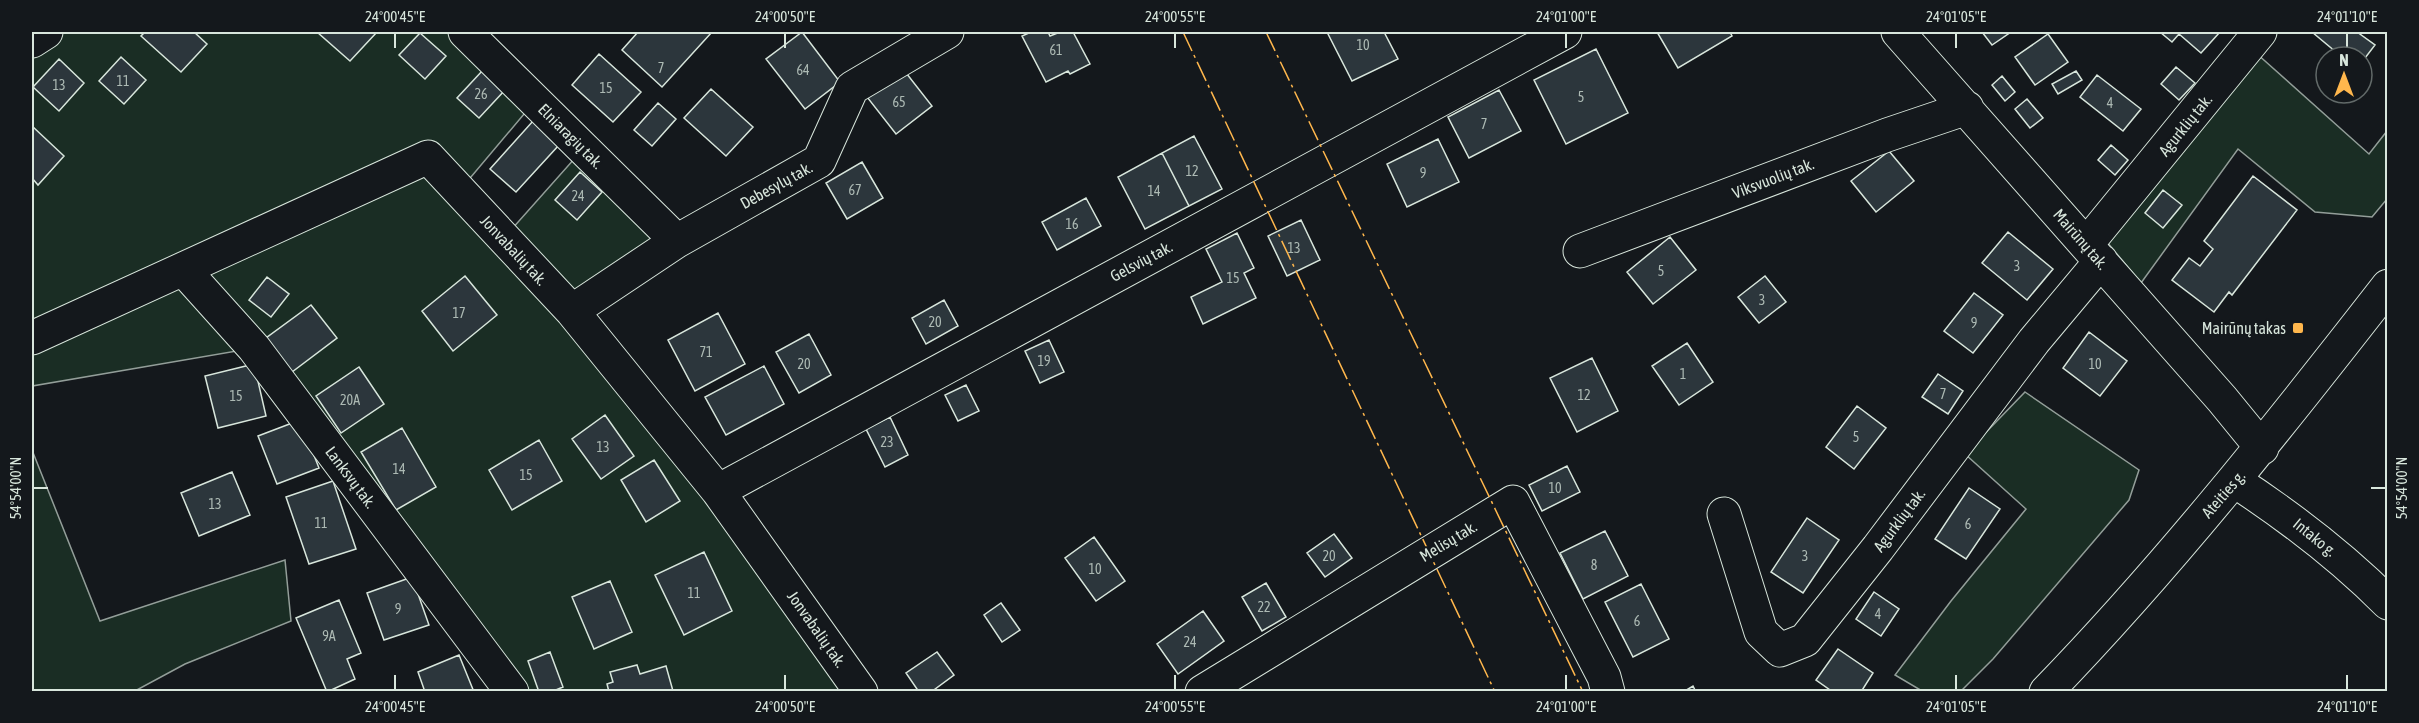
<svg xmlns="http://www.w3.org/2000/svg" width="2419" height="723" font-family="'Asap Condensed',sans-serif">
  <style>
    .green { fill: #1a2d24; stroke: #939e99; stroke-width: 1.5 }
    .building { fill: #2c363c; stroke: #d8e6dc; stroke-width: 1.5 }
    .lines { fill: none; stroke-linecap: round; stroke-linejoin: round }
    .minor-casing { stroke: #d8e6dc; stroke-width: 35 }
    .minor { stroke: #14181c; stroke-width: 33 }
    .power { stroke: #ffb74d; stroke-width: 1.5; stroke-dasharray: 21 4.5 3 4.5; stroke-linecap: butt }
    .ticks { fill: none; stroke: #d8e6dc; stroke-width: 2 }
    .poi-dot { fill: #ffb74d; stroke: #14181c; stroke-width: 2 }
    .labels { text-anchor: middle; dominant-baseline: central; stroke-width: 4.5; stroke-linejoin: round; paint-order: stroke }
    .number-label { font-size: 14px; fill: #adbab4 }
    .street-label { font-size: 16px; fill: #d8e6dc; stroke: #14181c }
    .poi-label { font-size: 16px; fill: #d8e6dc; stroke: #14181c; text-anchor: end }
    .neatline { fill: none; stroke: #d8e6dc; stroke-width: 2 }
    .ticks-label { font-size: 15px; text-anchor: middle; fill: #d8e6dc }
  </style>
  <rect width="100%" height="100%" fill="#14181c"/>
  <path class="green" d="M32,32H473L535,101L460,190L504,238L583,149L677,241L572,311L861,691H512L254,348L32,386Z
    M2256,53L2369,154L2387,131V199L2372,217L2315,212L2238,149L2141,283L2102,236Z
    M2025,392L2139,470L2129,500L1993,659L1961,691H1922L1895,675L1951,601L2026,509L1965,454Z
    M32,450L100,621L285,560L291,621L185,664L135,691H32Z"/>
  <path class="building" d="M145,32H194L207,44L181,72L141,36Z
    M317,32H377L350,61Z
    M638,32H712L662,87L622,50Z
    M802,32L840,82L805,109L766,59Z
    M1031,32H1048L1050,36L1060,32H1073L1090,64L1070,74L1068,71L1046,82L1022,36Z
    M1327,32H1384L1398,59L1352,81Z
    M1657,32H1730L1732,36L1678,68Z
    M1982,32H2011L1992,45Z
    M2160,32H2220L2201,53L2179,34L2172,42Z
    M2312,32H2357L2375,45L2362,62V57H2342Z
    M420,33L446,56L425,79L399,55Z
    M2048,34L2068,62L2035,85L2015,57Z
    M1596,49L1628,113L1566,144L1534,80Z
    M599,54L641,92L613,122L572,85Z
    M121,57L146,80L124,104L99,81Z
    M59,59L84,83L59,111L33,87Z
    M2176,67L2195,83L2179,100L2161,84Z
    M903,69L932,106L896,134L867,97Z
    M483,70L505,90L479,118L457,98Z
    M2076,71L2082,80L2058,94L2052,84Z
    M2097,75L2141,109L2123,131L2080,97Z
    M2002,76L2015,92L2005,101L1992,85Z
    M711,89L753,127L726,156L684,118Z
    M1499,90L1521,131L1469,158L1448,117Z
    M2027,99L2043,118L2030,128L2015,109Z
    M658,103L676,119L652,146L634,130Z
    M533,121L559,145L516,192L490,169Z
    M32,126L64,156L38,185L32,178Z
    M1194,136L1222,189L1189,206L1162,153Z
    M1438,139L1459,182L1407,207L1387,164Z
    M2111,145L2128,160L2115,175L2098,160Z
    M1889,151L1914,181L1876,212L1851,181Z
    M1162,153L1189,206L1145,229L1118,177Z
    M862,162L883,198L847,219L826,183Z
    M580,172L602,192L577,220L555,200Z
    M2253,176L2297,210L2232,295L2229,292L2214,312L2172,280L2189,258L2200,266L2213,249L2204,241Z
    M2163,190L2182,205L2163,228L2145,213Z
    M1086,198L1101,226L1057,250L1042,222Z
    M1301,220L1320,260L1287,276L1268,236Z
    M2008,232L2053,269L2027,300L1982,263Z
    M1237,233L1254,268L1244,273L1256,298L1203,324L1191,297L1222,282L1206,249Z
    M1670,237L1696,270L1653,304L1627,272Z
    M465,276L497,315L453,351L422,311Z
    M1765,276L1786,302L1759,323L1738,297Z
    M267,277L289,294L271,317L249,300Z
    M1974,293L2003,315L1973,353L1944,331Z
    M944,300L958,326L926,344L912,318Z
    M311,305L337,338L292,372L266,338Z
    M718,313L745,364L695,391L668,340Z
    M2089,332L2127,361L2100,396L2063,368Z
    M809,334L831,375L799,393L776,352Z
    M1049,340L1064,372L1040,383L1025,351Z
    M1687,343L1713,382L1679,405L1652,366Z
    M1592,358L1618,411L1577,432L1550,378Z
    M254,364L266,416L218,428L205,376Z
    M764,366L784,404L726,435L705,397Z
    M359,367L384,404L341,433L316,396Z
    M1938,374L1963,391L1948,414L1922,397Z
    M966,385L979,411L958,421L945,395Z
    M1857,406L1886,428L1854,469L1826,447Z
    M605,415L634,456L601,479L572,439Z
    M890,417L908,455L885,467L866,429Z
    M300,420L319,468L277,484L258,436Z
    M402,428L436,487L396,510L361,452Z
    M539,440L562,481L512,510L489,470Z
    M654,460L680,501L646,522L621,480Z
    M1567,466L1580,492L1542,511L1529,485Z
    M232,472L250,515L199,536L181,493Z
    M333,481L356,549L309,564L286,497Z
    M1969,488L2000,509L1966,559L1935,539Z
    M1807,518L1839,540L1803,593L1771,572Z
    M1605,531L1628,576L1583,599L1560,553Z
    M1334,534L1352,558L1325,577L1307,553Z
    M1094,537L1125,581L1096,601L1065,558Z
    M704,552L732,611L684,635L655,575Z
    M412,577L429,625L384,640L367,593Z
    M610,581L632,632L594,649L572,597Z
    M1266,583L1286,617L1262,631L1242,597Z
    M1641,584L1669,639L1633,657L1605,602Z
    M1874,592L1899,609L1881,636L1856,619Z
    M339,600L361,653L347,659L355,679L327,692L296,618Z
    M1001,603L1020,630L1002,642L984,615Z
    M1203,611L1224,641L1178,674L1157,644Z
    M1838,649L1873,673L1861,692H1833L1816,680Z
    M550,652L563,687L551,692H539L528,661Z
    M937,652L954,675L931,692H919L906,673Z
    M459,655L474,692H425L418,672Z
    M637,665L640,674L666,666L673,691L609,692L607,684L613,682L610,672Z
    M1693,686L1696,692H1683Z"/>
  <g class="lines">
    <g class="minor-casing">
      <path id="minor" d="M465,32L677,241
        M1898,32L2222,399L2262,448
        M32,41L46,32
        M2086,245L2260,32
        M1580,251L1887,135L1967,108
        M183,269L254,348L512,692
        M572,311L677,241L819,161L852,88L947,32
        M32,338L428,157L572,311L718,491L861,692
        M2235,481C2290,517 2341,556 2388,603
        M718,491L1565,32
        M1724,514L1761,632L1780,650L1805,640L1878,548L2034,341L2101,261
        M1202,692L1513,502L1604,677L1608,692
        M2046,692C2169,565 2279,426 2388,286"/>
    </g>
    <use href="#minor" class="minor"/>
    <path class="power" d="M1183,32L1495,692
      M1266,32L1583,692"/>
  </g>
  <path class="ticks" d="M395,33V48M785,33V48M1175,33V48M1566,33V48M1956,33V48M2347,33V48M33,488H48M2371,488H2386M395,675V690M785,675V690M1175,675V690M1566,675V690M1956,675V690M2347,675V690"/>
  <rect class="poi-dot" x="2292" y="322" width="12" height="12" rx="3"/>
  <g class="labels">
    <g class="number-label">
      <text x="1363" y="45">10</text>
      <text x="1056" y="50">61</text>
      <text x="661" y="68">7</text>
      <text x="803" y="70">64</text>
      <text x="123" y="81">11</text>
      <text x="59" y="85">13</text>
      <text x="606" y="88">15</text>
      <text x="481" y="94">26</text>
      <text x="1581" y="97">5</text>
      <text x="899" y="102">65</text>
      <text x="2110" y="103">4</text>
      <text x="1484" y="124">7</text>
      <text x="1192" y="171">12</text>
      <text x="1423" y="173">9</text>
      <text x="855" y="190">67</text>
      <text x="1154" y="191">14</text>
      <text x="578" y="196">24</text>
      <text x="1072" y="224">16</text>
      <text x="1294" y="248">13</text>
      <text x="2017" y="266">3</text>
      <text x="1661" y="271">5</text>
      <text x="1233" y="278">15</text>
      <text x="1762" y="300">3</text>
      <text x="459" y="313">17</text>
      <text x="935" y="322">20</text>
      <text x="1974" y="323">9</text>
      <text x="706" y="352">71</text>
      <text x="1044" y="361">19</text>
      <text x="804" y="364">20</text>
      <text x="2095" y="364">10</text>
      <text x="1683" y="374">1</text>
      <text x="1943" y="394">7</text>
      <text x="1584" y="395">12</text>
      <text x="236" y="396">15</text>
      <text x="350" y="400">20A</text>
      <text x="1856" y="437">5</text>
      <text x="887" y="442">23</text>
      <text x="603" y="447">13</text>
      <text x="399" y="469">14</text>
      <text x="526" y="475">15</text>
      <text x="1555" y="488">10</text>
      <text x="215" y="504">13</text>
      <text x="321" y="523">11</text>
      <text x="1968" y="524">6</text>
      <text x="1329" y="556">20</text>
      <text x="1805" y="556">3</text>
      <text x="1594" y="565">8</text>
      <text x="1095" y="569">10</text>
      <text x="694" y="593">11</text>
      <text x="1264" y="607">22</text>
      <text x="398" y="609">9</text>
      <text x="1878" y="614">4</text>
      <text x="1637" y="621">6</text>
      <text x="329" y="636">9A</text>
      <text x="1190" y="642">24</text>
    </g>
    <g class="street-label">
      <text transform="translate(2185 125) rotate(-51)">Agurklių tak.</text>
      <text transform="translate(571 136) rotate(45)">Elniaragių tak.</text>
      <text transform="translate(1773 178) rotate(-21)">Viksvuolių tak.</text>
      <text transform="translate(776 185) rotate(-29)">Debesylų tak.</text>
      <text transform="translate(2081 239) rotate(49)">Mairūnų tak.</text>
      <text transform="translate(514 250) rotate(47)">Jonvabalių tak.</text>
      <text transform="translate(1141 261) rotate(-28)">Gelsvių tak.</text>
      <text transform="translate(351 477) rotate(53)">Lanksvų tak.</text>
      <text transform="translate(2223 494) rotate(-49)">Ateities g.</text>
      <text transform="translate(1899 520) rotate(-53)">Agurklių tak.</text>
      <text transform="translate(2315 537) rotate(39)">Intako g.</text>
      <text transform="translate(1448 541) rotate(-31)">Melisų tak.</text>
      <text transform="translate(817 629) rotate(55)">Jonvabalių tak.</text>
    </g>
    <g class="poi-label">
      <text x="2286" y="328">Mairūnų takas</text>
    </g>
  </g>
  <rect width="2419" height="723" fill="none" stroke="#14181c" stroke-width="66"/>
  <g transform="translate(2344 75)"><circle r="28" fill="#14181c" stroke="#626a69" stroke-width="1.5"/>
  <path d="M0-4.5L10 22L0 15L-10 22Z" fill="#ffb74d"/>
  <text y="-9" font-size="16" font-weight="bold" text-anchor="middle" fill="#d8e6dc">N</text>
  </g>
  <rect x="33" y="33" width="2353" height="657" class="neatline"/>
  <g class="ticks-label">
    <text x="395" y="22">24°00'45"E</text>
    <text x="785" y="22">24°00'50"E</text>
    <text x="1175" y="22">24°00'55"E</text>
    <text x="1566" y="22">24°01'00"E</text>
    <text x="1956" y="22">24°01'05"E</text>
    <text x="2347" y="22">24°01'10"E</text>
    <text transform="translate(16 488) rotate(-90)" y="5">54°54'00"N</text>
    <text transform="translate(2402 488) rotate(-90)" y="5">54°54'00"N</text>
    <text x="395" y="712">24°00'45"E</text>
    <text x="785" y="712">24°00'50"E</text>
    <text x="1175" y="712">24°00'55"E</text>
    <text x="1566" y="712">24°01'00"E</text>
    <text x="1956" y="712">24°01'05"E</text>
    <text x="2347" y="712">24°01'10"E</text>
  </g>
</svg>
